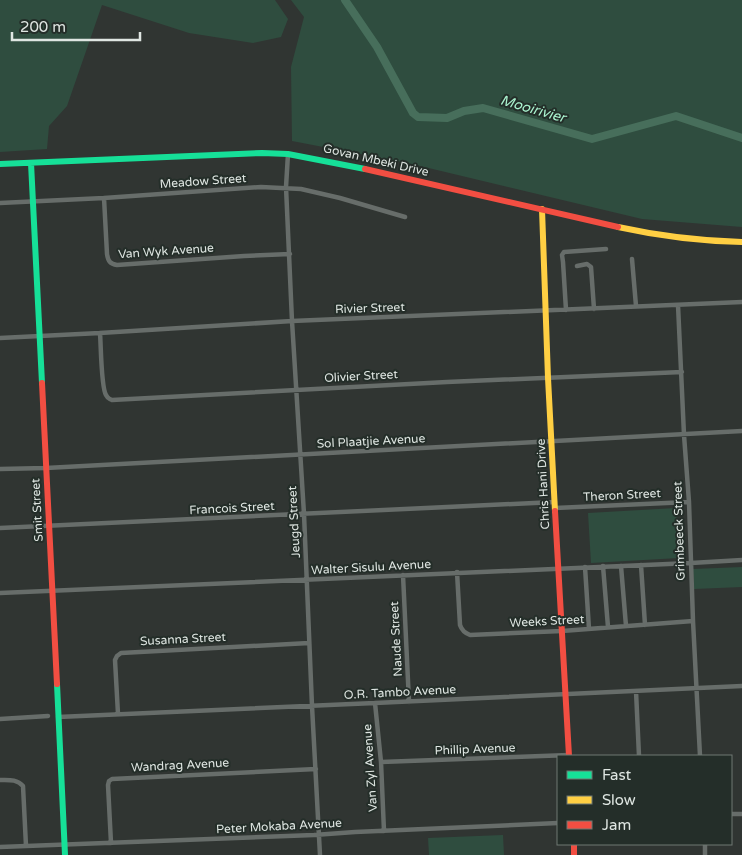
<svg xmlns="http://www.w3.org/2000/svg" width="742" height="855" font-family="'Varela Round',sans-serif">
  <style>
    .green { fill: #2f4d3f }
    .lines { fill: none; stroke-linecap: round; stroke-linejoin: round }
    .river { stroke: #476e5b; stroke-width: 8 }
    .street { stroke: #676d6a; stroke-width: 4.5 }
    .fast { stroke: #16e098; stroke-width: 6 }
    .slow { stroke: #ffcf43; stroke-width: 6 }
    .jam { stroke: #f24e42; stroke-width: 6 }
    .labels { text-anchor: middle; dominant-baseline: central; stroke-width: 4; stroke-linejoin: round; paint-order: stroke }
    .street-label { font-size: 12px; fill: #dfe6e2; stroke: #242e29 }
    .water-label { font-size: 14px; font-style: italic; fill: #aaf3cf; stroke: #242e29 }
  </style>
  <rect width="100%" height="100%" fill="#303532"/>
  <path class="green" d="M0,0H275L288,19L281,37L253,43L189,33L102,5L67,106L49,126L47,149L0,152Z
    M291,0H742V227L642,219L412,164L292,141L291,67L304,17Z
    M676,508L679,558L591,563L588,513Z
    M742,567V587L694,589L693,569Z
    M503,835L504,855H429L428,838Z"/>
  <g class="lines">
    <path class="river" d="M345,0L377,47L413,113L418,117L447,118L464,111L483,108L592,139L676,116L742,138"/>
    <path class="street" d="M288,154L286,187L292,321L304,514L312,706L320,855
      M104,198L107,254C108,261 110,264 117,265L244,256L290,254
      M0,203L104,198L261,187L301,189L340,198L405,217
      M632,259L636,306
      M577,266L587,264L591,267L594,309
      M678,305L684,435L689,502L693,621L700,756
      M566,310L563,262L562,255L564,252L606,249
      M100,333C101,345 101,387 106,395C108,399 108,398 112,400L447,382L682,372
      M0,338L100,333L292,321L742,302
      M0,469L46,468L742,431
      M555,508L689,502
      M0,528L555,502
      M641,565L645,625
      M603,566L608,627
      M621,566L626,626
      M585,567L589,629
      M457,572L460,625C462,631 465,633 470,635L562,631L693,621
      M403,575L409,702
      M0,593L691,563L742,560
      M636,691L639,756
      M375,703L381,762L384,831
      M118,714L115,660L117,656L121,653L309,643
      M58,717L375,703L742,686
      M0,719L48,716
      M381,762L569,755
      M0,780C9,780 17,779 23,786L26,846
      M731,814H742
      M111,843L108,785L109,781L112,779L316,769
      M705,844V855
      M0,847L314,835L355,832L558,823"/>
    <path class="fast" d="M31,163L42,383
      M0,164L262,153L288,154L365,169
      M57,684L65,855"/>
    <path class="slow" d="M542,209L548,378L555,511
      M618,227C659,236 700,241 742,242"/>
    <path class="jam" d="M365,169L618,227
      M42,383L57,684
      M555,511L569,756
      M574,844V855"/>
  </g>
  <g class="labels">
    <g class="street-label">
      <text transform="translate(376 160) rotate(13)">Govan Mbeki Drive</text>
      <text transform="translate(203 181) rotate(-4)">Meadow Street</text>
      <text transform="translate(166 251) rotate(-4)">Van Wyk Avenue</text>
      <text transform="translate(370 308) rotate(-2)">Rivier Street</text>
      <text transform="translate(361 376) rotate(-3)">Olivier Street</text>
      <text transform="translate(371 441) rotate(-3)">Sol Plaatjie Avenue</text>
      <text transform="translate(543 484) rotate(-93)">Chris Hani Drive</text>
      <text transform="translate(622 495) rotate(-3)">Theron Street</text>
      <text transform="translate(232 508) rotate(-3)">Francois Street</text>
      <text transform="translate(37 510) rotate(-93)">Smit Street</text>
      <text transform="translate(294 522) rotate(-93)">Jeugd Street</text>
      <text transform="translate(679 531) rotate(-92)">Grimbeeck Street</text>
      <text transform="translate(371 567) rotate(-3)">Walter Sisulu Avenue</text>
      <text transform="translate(547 621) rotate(-3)">Weeks Street</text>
      <text transform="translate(183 639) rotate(-3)">Susanna Street</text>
      <text transform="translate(396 639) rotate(-93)">Naude Street</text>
      <text transform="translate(400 692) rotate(-3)">O.R. Tambo Avenue</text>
      <text transform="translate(475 749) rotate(-2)">Phillip Avenue</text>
      <text transform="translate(180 765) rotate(-3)">Wandrag Avenue</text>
      <text transform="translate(370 768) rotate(-94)">Van Zyl Avenue</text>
      <text transform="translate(279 826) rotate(-3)">Peter Mokaba Avenue</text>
    </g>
    <g class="water-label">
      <text transform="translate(533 109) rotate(16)">Mooirivier</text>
    </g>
  </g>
  <rect x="557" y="755" width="175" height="90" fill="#242e29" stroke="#6f7873"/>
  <rect x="567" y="771" width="25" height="8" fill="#16e098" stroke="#6f7873"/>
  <text x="602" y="780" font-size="15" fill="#dfe6e2">Fast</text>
  <rect x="567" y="796" width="25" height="8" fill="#ffcf43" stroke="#6f7873"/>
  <text x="602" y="805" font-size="15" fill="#dfe6e2">Slow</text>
  <rect x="567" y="821" width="25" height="8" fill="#f24e42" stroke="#6f7873"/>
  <text x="602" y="830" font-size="15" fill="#dfe6e2">Jam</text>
  <path d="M12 32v8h128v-8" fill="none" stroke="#dfe6e2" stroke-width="2.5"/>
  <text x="20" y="32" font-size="15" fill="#dfe6e2" stroke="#242e29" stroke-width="4" paint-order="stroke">200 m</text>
</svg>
